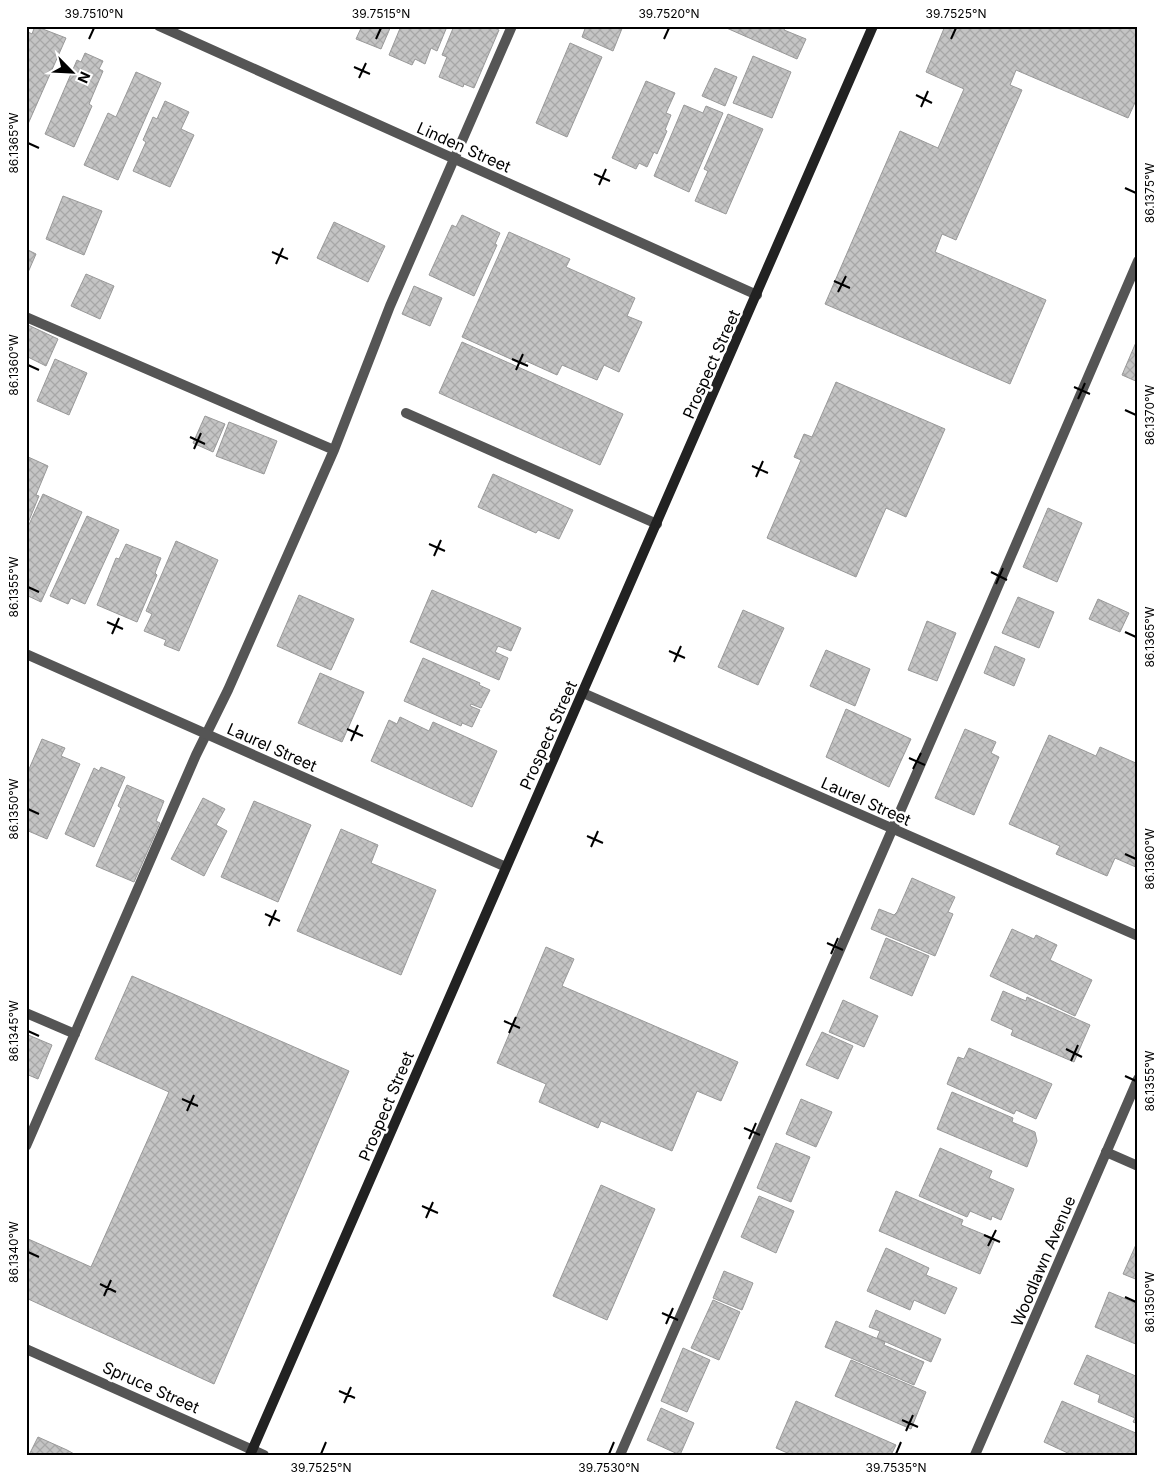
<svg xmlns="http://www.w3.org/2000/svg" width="1164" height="1481" font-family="Inter,sans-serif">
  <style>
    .building { fill: url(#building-cross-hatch); stroke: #999 }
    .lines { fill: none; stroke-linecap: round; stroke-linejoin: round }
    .service { stroke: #555; stroke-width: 10 }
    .minor { stroke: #555; stroke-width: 10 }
    .secondary { stroke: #222; stroke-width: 10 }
    .ticks { fill: none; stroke: #000; stroke-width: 2 }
    .labels { text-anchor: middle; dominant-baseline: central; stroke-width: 5; stroke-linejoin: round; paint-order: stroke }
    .street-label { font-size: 16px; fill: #000; stroke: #fff }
    .neatline { fill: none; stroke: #000; stroke-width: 2 }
    .ticks-label { font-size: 12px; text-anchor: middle; fill: #000 }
  </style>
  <defs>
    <pattern id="building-cross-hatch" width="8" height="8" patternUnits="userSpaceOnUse" patternTransform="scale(1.25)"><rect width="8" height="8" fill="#c4c4c4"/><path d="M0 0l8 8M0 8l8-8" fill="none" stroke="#a7a7a7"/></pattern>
  </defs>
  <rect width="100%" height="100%" fill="#fff"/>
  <path class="building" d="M35,26L66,38L28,124L26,123V35L28,32L32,34Z
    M362,26H391L381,49L356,39Z
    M401,26H444L446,29L437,51L431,48L425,64L415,59L412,65L389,55Z
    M454,26H490L499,30L474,88L464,84L463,87L439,77L447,57L442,55Z
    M586,26H623L613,51L582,37Z
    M722,26H786L784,30L806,39L797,59Z
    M945,26H1138V96L1128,118L1016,70L1010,85L1022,90L956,240L942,234L935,252L1046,300L1010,384L825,304L900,131L938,148L964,89L926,72Z
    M570,43L602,57L567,137L536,123Z
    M85,53L103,61L99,69L103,71L89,104L92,106L74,147L45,134L77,60L81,62Z
    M753,56L791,72L772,118L733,103Z
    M715,68L737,77L725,106L702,96Z
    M136,72L161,83L118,180L84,165L108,113L116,117Z
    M646,81L675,93L666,113L671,115L665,130L667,131L657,154L654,152L647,167L639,163L636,169L612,158Z
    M165,101L189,112L181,129L194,135L170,187L133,171L146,142L143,140L153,117L157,119Z
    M684,105L703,113L706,106L723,113L689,192L654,176Z
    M728,114L763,129L726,214L695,201L708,171L704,169Z
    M63,196L102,211L84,255L46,239Z
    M462,215L500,233L495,244L497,245L474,296L429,275L452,225L456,227Z
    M334,222L385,246L368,282L317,258Z
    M509,232L570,259L566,267L635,298L627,316L642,322L619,372L604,365L597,380L562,365L557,375L526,361L524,365L462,337Z
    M26,249L36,254L26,277Z
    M86,274L114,286L100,319L71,306Z
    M414,286L442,298L430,326L402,314Z
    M28,325L58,339L46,366L26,356V328Z
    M1137,340L1138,341V382L1122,375Z
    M462,342L623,414L600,465L439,393Z
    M55,359L87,373L69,415L37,401Z
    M836,382L945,429L906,517L886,508L856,577L767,538L801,460L794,457L804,434L812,437Z
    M205,416L225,424L213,452L193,443Z
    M229,422L277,441L264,474L216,456Z
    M26,456L48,466L36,495L39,496L26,528Z
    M493,474L573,510L559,539L538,530L536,533L478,507Z
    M43,494L82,512L41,602L26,595V531Z
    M1048,508L1082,523L1057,582L1023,567Z
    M87,516L119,530L85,604L71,598L68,604L50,596Z
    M176,541L218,560L179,651L164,645L166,640L144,631L152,614L146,611Z
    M126,544L161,558L155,573L157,575L137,622L97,605L116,558L119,559Z
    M432,590L521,628L511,651L498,646L495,652L508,658L499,680L410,642Z
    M299,595L354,619L331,670L277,646Z
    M1018,597L1054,612L1039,648L1002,633Z
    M1098,599L1129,613L1120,632L1089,619Z
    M743,610L784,628L758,685L718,667Z
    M927,621L956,633L937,681L908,670Z
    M995,646L1025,659L1014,686L984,673Z
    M826,650L870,669L855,706L810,686Z
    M423,658L480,683L479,685L490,690L481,708L471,704L470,706L480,710L472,727L462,723L461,726L404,701Z
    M320,673L364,692L342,742L298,723Z
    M846,709L911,739L889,787L826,757Z
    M400,717L429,731L433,722L497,751L472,807L371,761L389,720L397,724Z
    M965,729L996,742L991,753L999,757L974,815L935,798Z
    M1049,735L1096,756L1100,747L1138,764V868L1115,858L1107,876L1056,854L1060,846L1009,824Z
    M42,739L65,748L61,756L80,764L47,839L26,830V776Z
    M101,767L125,777L94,847L65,834L94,768L99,771Z
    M127,785L164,801L156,821L160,823L134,882L96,866L121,808L118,806Z
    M203,798L225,809L216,825L227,831L204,876L171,859Z
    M254,801L311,825L278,902L221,877Z
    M341,829L378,845L371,863L436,890L401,975L297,931Z
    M912,878L955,897L948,912L953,914L935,956L871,929L879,909L894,915L897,912Z
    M1012,929L1034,939L1036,935L1057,945L1050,960L1092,980L1075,1016L990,976Z
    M886,938L929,956L912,996L870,978Z
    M546,947L574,959L562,986L738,1062L721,1101L697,1091L672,1151L601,1121L598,1128L539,1102L546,1084L497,1063Z
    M132,976L349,1071L214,1384L26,1298V1238L91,1267L169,1092L95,1059Z
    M1003,991L1026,1001L1027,997L1090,1025L1074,1062L1011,1035L1013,1030L991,1020Z
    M843,1000L878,1016L864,1047L829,1032Z
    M822,1032L853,1046L838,1079L806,1065Z
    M26,1034L52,1045L38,1079L26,1074Z
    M969,1048L1052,1084L1036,1119L1016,1110L1014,1114L947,1084L958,1057L964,1059Z
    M952,1092L1013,1118L1012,1122L1035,1132L1037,1141L1027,1167L937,1129Z
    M801,1099L832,1112L816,1147L786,1134Z
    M776,1143L810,1157L791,1202L757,1188Z
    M940,1148L992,1171L989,1178L1014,1189L1001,1220L992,1216L991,1220L970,1211L967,1217L919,1196Z
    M601,1185L655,1209L607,1320L553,1296Z
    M896,1191L963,1220L961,1225L995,1239L980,1274L879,1231Z
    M759,1196L794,1211L776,1253L741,1237Z
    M1138,1240V1280L1123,1274Z
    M886,1248L929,1268L926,1275L957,1288L945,1314L914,1300L910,1310L867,1291Z
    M724,1271L753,1283L742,1310L713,1298Z
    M1109,1292L1138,1304V1345L1095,1327Z
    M713,1300L740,1312L719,1360L691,1348Z
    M876,1310L941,1339L931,1362L877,1338L880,1331L869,1327Z
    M836,1321L885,1342L884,1345L924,1362L914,1385L825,1347Z
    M683,1348L710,1360L687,1412L661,1401Z
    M1087,1355L1138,1377V1424L1133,1422L1135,1418L1098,1402L1100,1395L1074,1384Z
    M851,1360L926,1392L911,1429L835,1396Z
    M796,1401L896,1445L891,1455H792L776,1448Z
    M1062,1401L1138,1434V1445L1134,1455H1072L1044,1442Z
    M661,1408L694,1423L680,1455L647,1440Z
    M38,1437L67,1450L76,1455H29Z"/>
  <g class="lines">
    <path class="service" d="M26,317L334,450
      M406,413L657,524
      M26,1013L75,1034
      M26,1146L196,755L228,690L334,450L390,306L512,26
      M1106,1152L1138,1166
      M620,1455L986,614L1138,261"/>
    <path class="minor" d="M159,26L757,295
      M26,654L506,867
      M583,693L1138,936
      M26,1349L264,1455
      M975,1455L1138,1079"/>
    <path class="secondary" d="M250,1455L873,26"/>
  </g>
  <path class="ticks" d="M89,39L94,28M376,39L381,28M664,39L669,28M951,39L956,28M354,67L370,74M359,78L366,63M916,95L932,103M921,107L928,91M28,143L39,148M594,174L610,181M599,185L606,169M1125,188L1136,193M272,252L288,259M276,264L283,248M834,281L850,288M838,292L846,276M512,359L528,366M28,365L39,370M516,370L523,354M1074,387L1090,394M1078,399L1085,383M1125,410L1136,415M190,437L205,444M194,449L201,433M752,466L768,473M756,477L763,461M429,544L445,551M434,556L441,540M991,572L1007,580M996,584L1003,568M28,587L39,592M107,622L123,629M1125,632L1136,637M112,634L119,618M669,651L685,658M674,662L681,646M347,729L363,736M351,741L358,725M909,758L925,765M913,769L921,753M28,809L39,814M587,836L603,843M591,847L598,831M1125,854L1136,859M265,914L280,921M269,926L276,910M827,943L843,950M831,954L838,938M504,1021L520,1028M28,1031L39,1036M509,1033L516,1017M1066,1049L1082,1057M1071,1061L1078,1045M1125,1076L1136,1081M182,1099L198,1106M187,1111L194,1095M744,1128L760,1135M749,1139L756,1123M422,1206L438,1213M426,1218L433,1202M984,1235L1000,1242M988,1246L996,1230M28,1252L39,1257M100,1284L116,1292M104,1296L111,1280M1125,1297L1136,1302M662,1313L678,1320M666,1324L673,1308M339,1391L355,1398M344,1403L351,1387M902,1420L918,1427M906,1431L913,1415M321,1454L326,1442M609,1454L614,1442M896,1454L901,1442"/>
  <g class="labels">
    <g class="street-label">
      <text transform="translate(464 147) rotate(24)">Linden Street</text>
      <text transform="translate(711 364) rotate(-66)">Prospect Street</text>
      <text transform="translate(548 735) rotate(-66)">Prospect Street</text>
      <text transform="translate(272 747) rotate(24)">Laurel Street</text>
      <text transform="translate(866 801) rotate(24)">Laurel Street</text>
      <text transform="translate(386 1106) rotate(-67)">Prospect Street</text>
      <text transform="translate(1043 1261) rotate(-67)">Woodlawn Avenue</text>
      <text transform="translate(151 1387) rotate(24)">Spruce Street</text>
    </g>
  </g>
  <rect width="1164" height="1481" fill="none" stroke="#ffffff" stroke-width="55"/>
  <g transform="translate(72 72) rotate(114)" stroke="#ffffff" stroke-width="4" paint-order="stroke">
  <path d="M0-4L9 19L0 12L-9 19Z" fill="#000000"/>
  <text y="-8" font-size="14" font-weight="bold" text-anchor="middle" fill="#000000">N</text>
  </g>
  <rect x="28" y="28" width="1108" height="1426" class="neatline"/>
  <g class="ticks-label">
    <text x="94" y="18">39.7510°N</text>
    <text x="381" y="18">39.7515°N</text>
    <text x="669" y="18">39.7520°N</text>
    <text x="956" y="18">39.7525°N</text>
    <text transform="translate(14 143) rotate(-90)" y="4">86.1365°W</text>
    <text transform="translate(1150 193) rotate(-90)" y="4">86.1375°W</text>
    <text transform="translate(14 365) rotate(-90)" y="4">86.1360°W</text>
    <text transform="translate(1150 415) rotate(-90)" y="4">86.1370°W</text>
    <text transform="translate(14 587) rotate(-90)" y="4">86.1355°W</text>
    <text transform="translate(1150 637) rotate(-90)" y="4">86.1365°W</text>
    <text transform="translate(14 809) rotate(-90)" y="4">86.1350°W</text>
    <text transform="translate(1150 859) rotate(-90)" y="4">86.1360°W</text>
    <text transform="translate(14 1031) rotate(-90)" y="4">86.1345°W</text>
    <text transform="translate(1150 1081) rotate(-90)" y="4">86.1355°W</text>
    <text transform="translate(14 1252) rotate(-90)" y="4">86.1340°W</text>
    <text transform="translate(1150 1302) rotate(-90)" y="4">86.1350°W</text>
    <text x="321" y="1472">39.7525°N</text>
    <text x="609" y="1472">39.7530°N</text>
    <text x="896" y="1472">39.7535°N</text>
  </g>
</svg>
